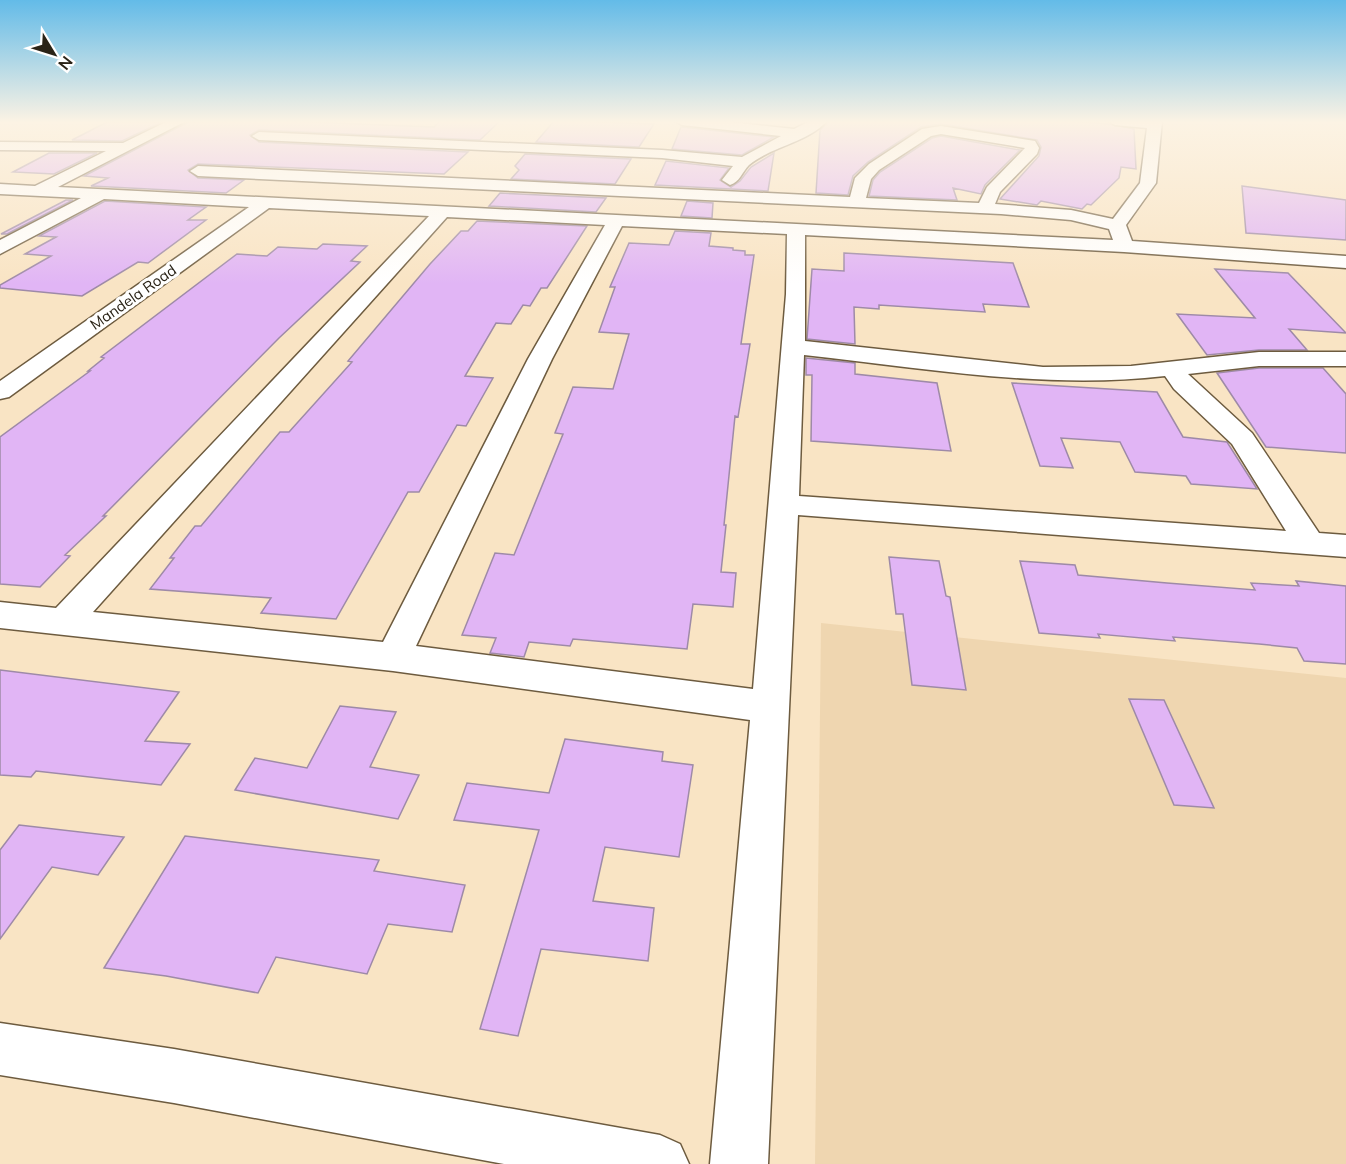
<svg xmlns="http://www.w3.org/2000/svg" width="1346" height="1164" font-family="Mulish,sans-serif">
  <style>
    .built { fill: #efd6b0 }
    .building { fill: #e1b5f5; stroke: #9e8aa7; stroke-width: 1.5 }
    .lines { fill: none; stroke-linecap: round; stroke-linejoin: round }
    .minor-casing { stroke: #6d5b3f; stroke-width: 3 }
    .minor { fill: #fff; fill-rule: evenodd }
    .labels { text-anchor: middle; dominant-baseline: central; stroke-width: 6; stroke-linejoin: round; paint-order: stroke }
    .far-street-label { font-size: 15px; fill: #2a2317; stroke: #fff }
  </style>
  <rect width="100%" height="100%" fill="#f9e4c4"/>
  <path class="built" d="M821,623L1346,678V1164H815Z"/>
  <path class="building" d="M286,121L434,127L440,121H500L480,140L259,130L250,135L259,142L468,152L444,174L198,164L188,170L198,178L244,180L226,193L91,186L108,178L84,176L188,122Z
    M554,121H570L654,124L639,147L536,142Z
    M829,121H1070L1109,124L1134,129L1136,169L1121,167L1119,178L1091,205L1087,204L1082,209L1041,201L1037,205L1000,199L1039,156L1041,147L1037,140L941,124L921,127L868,162L853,176L848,195L816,193L820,130Z
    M107,122H162L122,141L72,140Z
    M681,127H682L774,137L742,155L672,149Z
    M941,136L1020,150L985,185L981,194L953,188L957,200L869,196L873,180L880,172L932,138Z
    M49,153H97L54,174L13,172Z
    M774,153L768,191L655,185L666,161L729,168L720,180L731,187L740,181L751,167Z
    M525,154L631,159L615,184L511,179L519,170L515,166Z
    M1242,186L1346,200V240L1246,233Z
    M500,193L606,198L596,212L489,206Z
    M66,200H73L7,234H1Z
    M105,201L206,207L188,220H206L148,263L138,262L82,296L0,288V285L51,256L25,254L56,237L39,236Z
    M687,201L713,203L712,218L681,216Z
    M477,221L587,226L547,288H541L530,306L523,305L511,324L496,323L465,376L493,378L466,426L457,425L419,492H408L336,619L261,613L271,598L150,589L174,558H170L195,526H201L280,432H289L352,362L348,361L430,264L461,231H468Z
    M675,231L711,233L709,246L733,248V250L745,251V255H754L741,344H750L738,417L735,416L724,525H726L721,572L736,573L733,607L693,604L687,649L573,639L570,646L529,642L524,657L490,653L496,638L462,635L495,553L514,555L563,434L555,433L573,387L613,389L629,334L599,332L615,287H610L629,243L669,245Z
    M323,244L367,246L351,261L360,262L279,338L103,516H106L65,555L70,556L40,587L0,584V437L90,371H88L104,358L101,357L237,254L267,256L278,247L317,249Z
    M844,253L1013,263L1029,307L983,304L985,312L879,305V309L854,307L855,344L807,339L812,269L844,271Z
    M1215,269L1288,273L1346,333L1289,329L1307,350H1259L1207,355L1177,314L1255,318Z
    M806,358L855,363V374L937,383L951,451L811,441L812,375H806Z
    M1259,368H1323L1346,394V453L1266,447L1217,373Z
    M1012,383L1157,392L1183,437L1227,442L1257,489L1191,484L1186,476L1135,472L1120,442L1061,438L1073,468L1040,466Z
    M889,557L939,561L946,596L950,597L966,690L912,685L903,614H896Z
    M1020,561L1075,565L1078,575L1167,583L1255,590L1251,583L1299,586L1296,581L1346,586V664L1304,661L1297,648L1259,644L1173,637L1175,641L1098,634L1100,638L1039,633Z
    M0,670L179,692L145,741L190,744L161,785L36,771L31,777L0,775Z
    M1129,699L1164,700L1214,808L1174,805Z
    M340,706L396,712L370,767L419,775L398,819L235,790L255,758L307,768Z
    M565,739L663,752L662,761L693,765L679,857L605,847L593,901L654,908L648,961L541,949L518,1036L480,1029L539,830L454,820L467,783L549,793Z
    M19,825L124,837L98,875L52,867L0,939V850Z
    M185,836L379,860L374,871L465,885L452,932L388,924L367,974L276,957L258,993L166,976L104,968Z"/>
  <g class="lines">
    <g class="minor-casing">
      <path id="minor" d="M168,121H186L58,187L1113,240L1109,229L1071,220L1001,214L198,176L190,171L198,166L850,197L855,178L869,164L922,129L941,126L1035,141L1039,148L1037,154L1000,192L995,204L1071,210L1113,219L1140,183L1147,128L1115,125L1108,121H1162L1156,183L1126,225L1132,241L1346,256V268L1124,252L805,235V341L1043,367L1131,366L1259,352H1346V366H1259L1188,374L1252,433L1319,533L1346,535V557L798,515L768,1164H710L750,720L393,671L0,628V602L56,608L429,216L269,208L9,397L0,399V381L249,207L104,199L0,254V240L81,198L0,194V184L35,186L106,151L0,150V142L123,143ZM941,134L1025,148L987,187L979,203L866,198L871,179L879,170L931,136ZM447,217L605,225L528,359L383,642L93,612ZM622,226L787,234L786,294L753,689L416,646L552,359ZM804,355C924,368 1045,390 1165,376L1174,389L1232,444L1286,531L799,496Z
        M675,121H720L794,129L810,121H827C807,143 772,146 749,165C742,172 740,182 730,185L722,180L733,166L662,158L259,140L252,136L259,132L662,150L742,157L781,136L682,125Z
        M0,1023L174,1049L660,1135L680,1144L689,1164H504L174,1103L0,1075Z"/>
    </g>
    <use href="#minor" class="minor"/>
  </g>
  <linearGradient id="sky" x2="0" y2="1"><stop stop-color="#63bbe8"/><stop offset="0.43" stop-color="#fcf3e4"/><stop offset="1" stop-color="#fcf3e4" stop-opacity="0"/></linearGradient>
  <rect width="1346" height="284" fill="url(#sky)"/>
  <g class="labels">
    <g class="far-street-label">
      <text transform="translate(133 297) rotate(-35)">Mandela Road</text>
    </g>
  </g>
  <g transform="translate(54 54) rotate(128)" stroke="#ffffff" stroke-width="4.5" paint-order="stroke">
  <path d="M0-4.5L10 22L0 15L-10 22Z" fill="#2a2317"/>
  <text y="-9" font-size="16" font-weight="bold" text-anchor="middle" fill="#2a2317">N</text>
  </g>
</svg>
